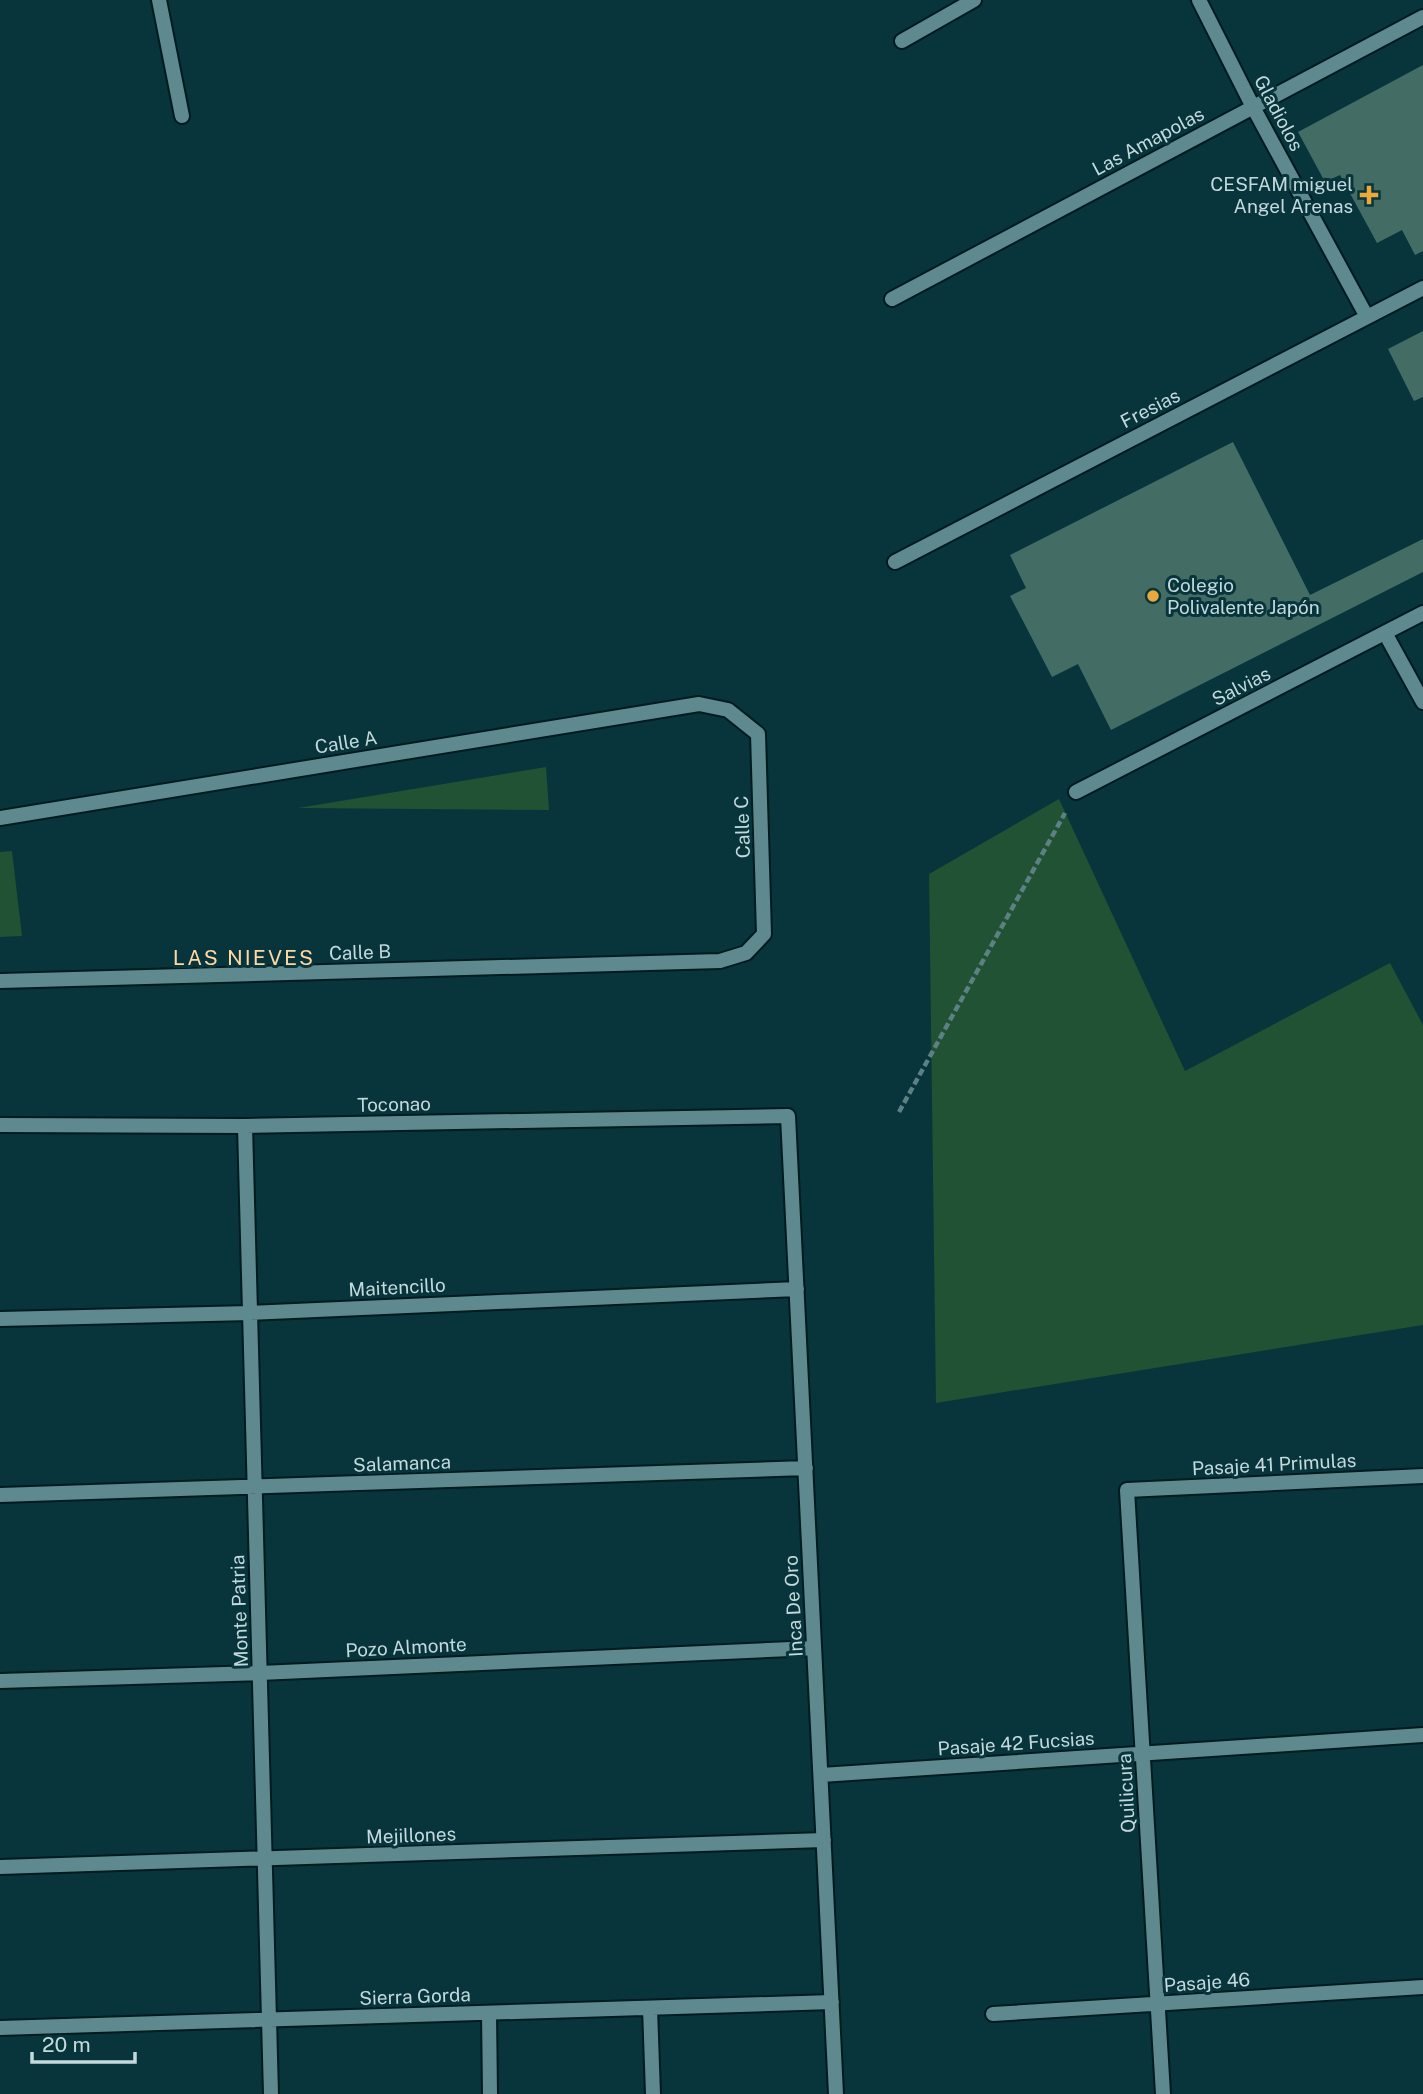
<svg xmlns="http://www.w3.org/2000/svg" width="1423" height="2094" font-family="'Public Sans',sans-serif">
  <style>
    .green { fill: #205233 }
    .building { fill: #436c64 }
    .lines { fill: none; stroke-linecap: round; stroke-linejoin: round }
    .service-casing { stroke: #001b1f; stroke-width: 18 }
    .minor-casing { stroke: #001b1f; stroke-width: 18 }
    .path { stroke: #5d8084; stroke-width: 4.5; stroke-dasharray: 7 3.5; stroke-linecap: butt }
    .service { stroke: #5e898e; stroke-width: 14 }
    .minor { stroke: #5e898e; stroke-width: 14 }
    .poi-dot { fill: #eda83b; stroke: #07353b; stroke-width: 2.5 }
    .labels { text-anchor: middle; dominant-baseline: central; stroke-width: 6; stroke-linejoin: round; paint-order: stroke }
    .street-label { font-size: 19px; fill: #c3d9dc; stroke: #07353b }
    .poi-label { font-size: 19px; fill: #c3d9dc; stroke: #07353b; text-anchor: end }
    .neighbourhood-label { font-size: 21px; letter-spacing: 2px; fill: #fed7a3; stroke: #07353b }
  </style>
  <rect width="100%" height="100%" fill="#07353b"/>
  <path class="green" d="M546,767L549,810L298,808Z
    M1059,799L1185,1071L1390,963L1423,1025V1325L936,1403L929,874Z
    M12,851L22,936L0,937V852Z"/>
  <path class="building" d="M1423,65V251L1415,255L1402,230L1377,243L1340,175L1325,182L1298,132Z
    M1423,331V397L1414,401L1388,349Z
    M1233,442L1310,595L1423,539V572L1111,730L1078,664L1052,677L1010,596L1026,588L1010,555Z"/>
  <g class="lines">
    <g class="service-casing">
      <path id="service" d="M159,0L182,116"/>
    </g>
    <g class="minor-casing">
      <path id="minor" d="M1199,0L1253,107L1367,317
        M902,41L974,0
        M892,299L1423,17
        M895,562L1423,288
        M1385,633L1423,702
        M1076,792L1423,613
        M0,818L699,704L728,710L758,734L764,934L746,953L720,961L0,981
        M0,1125L245,1126L788,1116L836,2094
        M245,1126L271,2094
        M0,1319L250,1313L797,1289
        M0,1495L806,1468
        M0,1681L260,1673L814,1648
        M821,1775L1423,1735
        M0,1867L824,1840
        M650,2008L653,2094
        M489,2013L490,2094
        M993,2014L1423,1987
        M0,2028L832,2002
        M1163,2094L1127,1490L1423,1476"/>
    </g>
    <path class="path" d="M899,1112L1065,813"/>
    <use href="#service" class="service"/>
    <use href="#minor" class="minor"/>
  </g>
  <g class="poi-dot">
    <path d="M1365.5 184.5h7v7h7v7h-7v7h-7v-7h-7v-7h7z"/>
    <circle cx="1153" cy="596" r="7"/>
  </g>
  <g class="labels">
    <g class="street-label">
      <text transform="translate(1279 113) rotate(62)">Gladiolos</text>
      <text transform="translate(1148 141) rotate(-28)">Las Amapolas</text>
      <text transform="translate(1150 408) rotate(-27)">Fresias</text>
      <text transform="translate(1241 686) rotate(-27)">Salvias</text>
      <text transform="translate(346 742) rotate(-9)">Calle A</text>
      <text transform="translate(742 827) rotate(-92)">Calle C</text>
      <text transform="translate(360 952) rotate(-2)">Calle B</text>
      <text transform="translate(394 1104) rotate(-1)">Toconao</text>
      <text transform="translate(397 1287) rotate(-3)">Maitencillo</text>
      <text transform="translate(402 1463) rotate(-2)">Salamanca</text>
      <text transform="translate(1274 1464) rotate(-3)">Pasaje 41 Primulas</text>
      <text transform="translate(793 1606) rotate(-93)">Inca De Oro</text>
      <text transform="translate(239 1611) rotate(-92)">Monte Patria</text>
      <text transform="translate(406 1647) rotate(-3)">Pozo Almonte</text>
      <text transform="translate(1016 1743) rotate(-4)">Pasaje 42 Fucsias</text>
      <text transform="translate(1126 1793) rotate(-93)">Quilicura</text>
      <text transform="translate(411 1835) rotate(-2)">Mejillones</text>
      <text transform="translate(1207 1982) rotate(-4)">Pasaje 46</text>
      <text transform="translate(415 1996) rotate(-2)">Sierra Gorda</text>
    </g>
    <g class="poi-label">
      <text x="1353" y="184">CESFAM miguel<tspan x="1353" dy="22">Angel Arenas</tspan></text>
      <text x="1167" y="585" text-anchor="start">Colegio<tspan x="1167" dy="22">Polivalente Japón</tspan></text>
    </g>
    <g class="neighbourhood-label">
      <text x="244" y="957">LAS NIEVES</text>
    </g>
  </g>
  <path d="M32 2052v10h103v-10" fill="none" stroke="#c3d9dc" stroke-width="3.5"/>
  <text x="42" y="2052" font-size="21" fill="#c3d9dc" stroke="#07353b" stroke-width="5" paint-order="stroke">20 m</text>
</svg>
